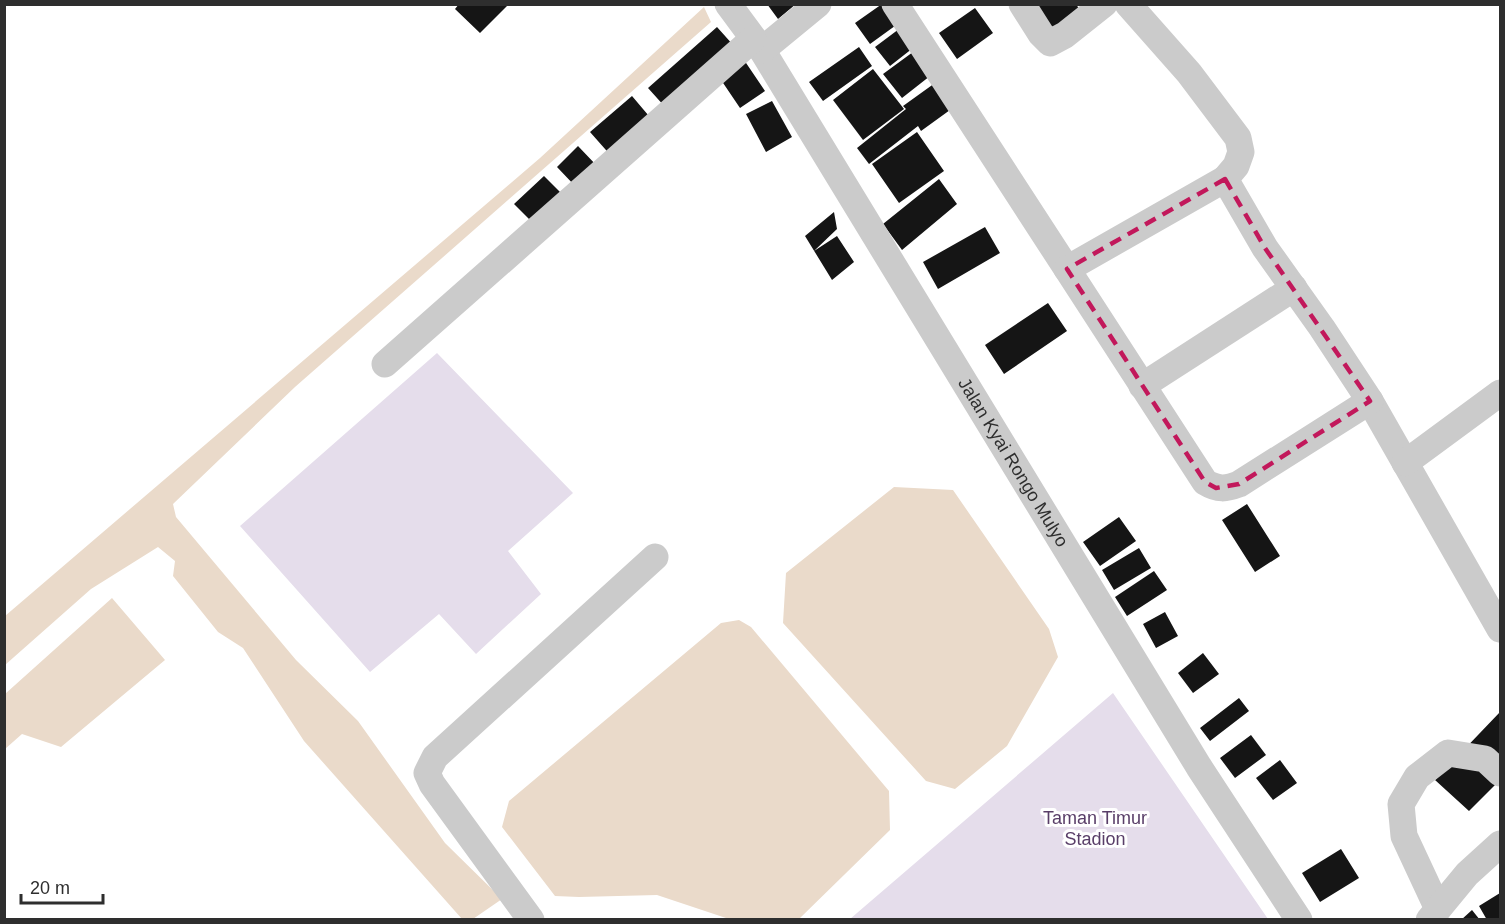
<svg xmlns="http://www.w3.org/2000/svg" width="1505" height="924" font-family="Helvetica,sans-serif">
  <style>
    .green { fill: #e5ddeb }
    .water { fill: #eadaca }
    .building { fill: #151515 }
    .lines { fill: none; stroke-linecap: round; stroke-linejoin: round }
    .minor { stroke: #cbcbcb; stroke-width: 27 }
    .marked { fill: none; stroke: #c2185b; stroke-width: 4.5; stroke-dasharray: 12 8; stroke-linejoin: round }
    .labels { text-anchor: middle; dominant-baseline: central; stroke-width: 6; stroke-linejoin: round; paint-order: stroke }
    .street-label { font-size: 18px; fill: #2e2e2e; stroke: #fff }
    .park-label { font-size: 18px; fill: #593e68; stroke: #fff }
  </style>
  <rect width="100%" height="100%" fill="#fff"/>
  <path class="green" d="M437,353L573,493L508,551L541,594L476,654L439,614L370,672L240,526Z
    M1113,693L1268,919H850Z"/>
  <path class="water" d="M704,7L711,22L295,387L173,504L176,517L296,660L358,721L445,843L502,899L473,919H462L304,741L243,648L218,632L173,576L175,561L158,547L91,589L5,665V616L540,158Z
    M894,487L953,490L1049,629L1058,657L1007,746L955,789L926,781L783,623L786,573Z
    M112,598L165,660L61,747L22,734L5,749V694Z
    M739,620L751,627L889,791L890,830L799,919H729L657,895L579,897L555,896L502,827L509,801L721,623Z"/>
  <path class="building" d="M459,4H509L480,33L455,9Z
    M767,4H796L778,19Z
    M882,4L899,23L870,44L855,23Z
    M1033,4H1076L1081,12L1052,32Z
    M975,8L993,33L957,59L939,33Z
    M717,27L734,46L666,108L648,88Z
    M899,29L913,48L890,66L875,47Z
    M859,47L872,66L823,101L809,82Z
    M913,52L930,76L902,98L883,74Z
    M742,57L765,91L740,108L717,74Z
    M873,69L904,109L863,140L833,100Z
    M935,83L950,110L921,131L918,126L869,164L857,148L906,109L903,106Z
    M632,96L654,122L613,158L590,132Z
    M772,101L792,137L766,152L746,114Z
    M917,132L944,171L899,203L872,164Z
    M578,146L598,167L576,187L557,167Z
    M544,176L563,195L533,223L514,204Z
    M939,179L957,204L902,250L883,224Z
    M834,212L837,229L814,251L837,236L854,262L832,280L805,236Z
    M985,227L1000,253L938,289L923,262Z
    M1048,303L1067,331L1004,374L985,345Z
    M1247,504L1280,556L1255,572L1222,520Z
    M1119,517L1136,541L1100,566L1083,542Z
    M1139,548L1151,568L1114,590L1102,570Z
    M1154,571L1167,590L1127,616L1115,597Z
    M1165,612L1178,636L1156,648L1143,624Z
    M1203,653L1219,674L1193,693L1178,673Z
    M1239,698L1249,711L1210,741L1200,728Z
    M1500,712V780L1469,811L1435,780Z
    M1251,735L1266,755L1235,778L1220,758Z
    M1280,760L1297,783L1273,800L1256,778Z
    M1341,849L1359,878L1320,902L1302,873Z
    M1500,893V920H1487L1479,906Z
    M1472,910L1480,920H1461Z"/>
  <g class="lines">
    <g class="minor">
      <path id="s1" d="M728,4L762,50L1199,767L1299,920"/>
      <path d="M895,4L1067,269L1225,179"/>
      <path d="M1022,4L1041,34L1050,43L1065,35L1104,4"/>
      <path d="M1128,4L1189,73L1238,138L1241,152L1236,166L1225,179L1265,248L1322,328L1370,401L1500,629"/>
      <path d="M762,50L818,4"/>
      <path d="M1067,269L1205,482C1218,490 1226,489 1239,484L1370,401"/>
      <path d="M385,364L753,39"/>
      <path d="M1142,386L1294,288"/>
      <path d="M1405,463L1500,393"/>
      <path d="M1438,909L1404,836L1401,804L1417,777L1448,753L1485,759L1500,773"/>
      <path d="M531,920L432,784L427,773L435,757L655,557"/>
      <path d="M1429,920L1467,874L1500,844"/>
    </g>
  </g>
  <path class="marked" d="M1225,179L1265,248L1370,401L1239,484L1216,488L1205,482L1067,269Z"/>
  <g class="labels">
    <g class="street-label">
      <text stroke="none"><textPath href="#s1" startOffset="540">Jalan Kyai Rongo Mulyo</textPath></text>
    </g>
    <g class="park-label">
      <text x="1095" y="818">Taman Timur<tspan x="1095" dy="21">Stadion</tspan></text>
    </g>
  </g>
  <rect width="1505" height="924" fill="none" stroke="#2e2e2e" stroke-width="12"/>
  <path d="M21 894v9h82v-9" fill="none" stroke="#2e2e2e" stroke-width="3"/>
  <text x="30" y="894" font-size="18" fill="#2e2e2e" stroke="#ffffff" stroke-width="4.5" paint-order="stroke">20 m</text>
</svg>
